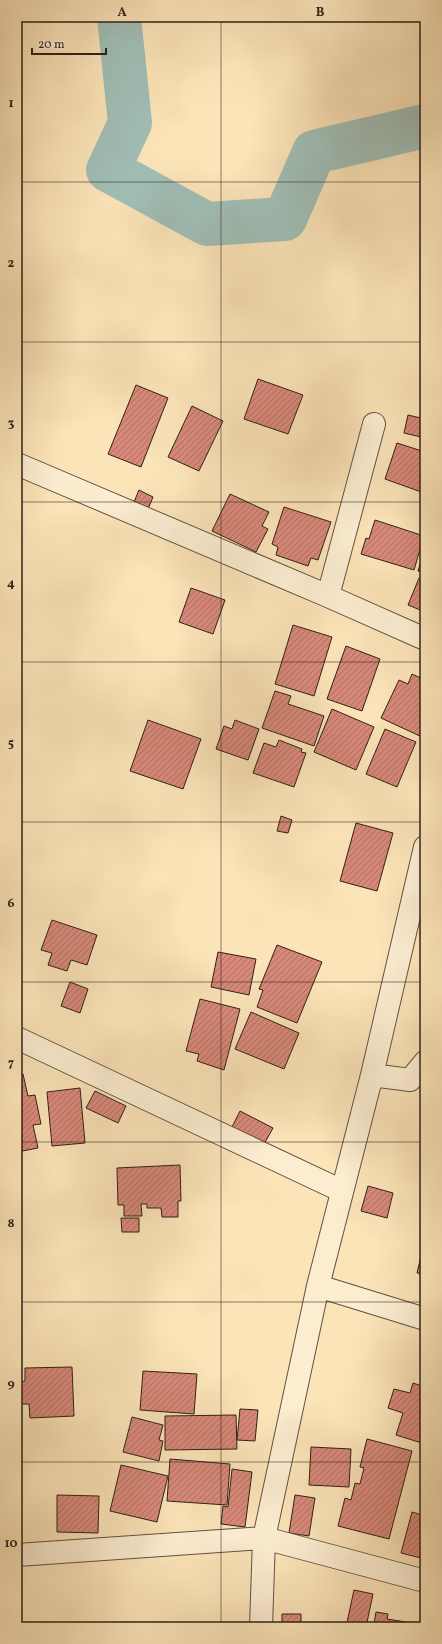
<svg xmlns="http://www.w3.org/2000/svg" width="442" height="1644" font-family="Vollkorn,serif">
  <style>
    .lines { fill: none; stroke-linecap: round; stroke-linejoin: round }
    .river { stroke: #a0beb6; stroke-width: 44 }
    .building { fill: url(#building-hatch); stroke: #2f1f18 }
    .minor-casing { stroke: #625040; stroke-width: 24 }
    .minor { stroke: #fcedd1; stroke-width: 22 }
    .grid { fill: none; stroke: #2f1f18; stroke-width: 1; stroke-opacity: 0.55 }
    .neatline { fill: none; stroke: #2f1f18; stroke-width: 1.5 }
    .grid-label { font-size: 13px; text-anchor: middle; font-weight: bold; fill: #2f1f18 }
  </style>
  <defs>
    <pattern id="building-hatch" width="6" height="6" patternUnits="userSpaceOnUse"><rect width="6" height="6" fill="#d8897a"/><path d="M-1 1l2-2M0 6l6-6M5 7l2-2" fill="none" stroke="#b06f63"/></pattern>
  </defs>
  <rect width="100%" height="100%" fill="#fbe4b8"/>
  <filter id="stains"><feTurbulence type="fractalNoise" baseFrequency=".005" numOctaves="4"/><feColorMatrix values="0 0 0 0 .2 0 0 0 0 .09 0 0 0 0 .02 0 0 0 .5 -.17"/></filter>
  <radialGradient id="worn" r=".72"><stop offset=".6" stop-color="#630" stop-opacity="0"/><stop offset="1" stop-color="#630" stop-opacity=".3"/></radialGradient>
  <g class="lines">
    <path class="river" d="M119,17L130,123L108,170L207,224L285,219L314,152L425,126"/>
  </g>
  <path class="building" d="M258,379L303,395L288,434L244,419Z
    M136,385L168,398L141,467L108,454Z
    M192,406L223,421L199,471L168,457Z
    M408,415L425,419V438L404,433Z
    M397,443L425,452L424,493L385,479Z
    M139,490L153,497L148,509L134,502Z
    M230,494L269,512L262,526L268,529L256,552L212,531Z
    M284,507L331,522L318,560L311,558L308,566L276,555L278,547L272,544Z
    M375,520L424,536L414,570L361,554L366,538L369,539Z
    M425,548V574L418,571Z
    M419,578L425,581V612L408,605Z
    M191,588L225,600L213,634L179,622Z
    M293,625L332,637L314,696L275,684Z
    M346,646L380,659L362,711L327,699Z
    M412,674L425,680V732L422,737L381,718L399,680L408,684Z
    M275,691L291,696L288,704L324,716L314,746L262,728Z
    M332,709L374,727L356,770L314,752Z
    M148,720L201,739L183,789L130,771Z
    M235,720L259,729L248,760L216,749L224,726L232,729Z
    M385,729L416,742L397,787L366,774Z
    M279,740L302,749L301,752L306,753L294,787L253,773L264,743L276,747Z
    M281,816L292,820L288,833L277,831Z
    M356,823L393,833L377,891L340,881Z
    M52,920L97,935L87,965L71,960L67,971L48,965L52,953L41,950Z
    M425,921V947L421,945L425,935L420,934Z
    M277,945L322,962L297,1023L257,1007L263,990L259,989Z
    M218,952L256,959L249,995L211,987Z
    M70,982L88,989L80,1013L61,1006Z
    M200,999L240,1009L224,1070L197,1061L199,1054L186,1051Z
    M251,1012L299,1033L284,1069L235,1049Z
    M23,1074L28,1096L35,1095L41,1124L33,1125L38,1148L17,1152V1075Z
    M80,1088L85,1143L52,1146L47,1092Z
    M95,1091L126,1106L118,1123L86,1108Z
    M240,1111L273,1128L263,1146L231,1129Z
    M180,1165L181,1201H178V1217H162L161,1208H147V1204H141L142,1216H124V1205H118L117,1168Z
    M368,1186L393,1193L387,1218L361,1211Z
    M121,1218H139V1232H122Z
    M425,1239V1274L417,1273Z
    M72,1367L74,1416L30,1418L29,1404H21L20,1382L25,1381V1368Z
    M143,1371L197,1374L194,1414L140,1410Z
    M413,1383L425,1387V1444L396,1435L403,1413L388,1408L394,1389L410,1393Z
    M240,1409L258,1410L255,1441L237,1440Z
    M236,1415L237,1449L165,1450V1416Z
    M132,1417L163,1425L159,1440L163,1441L159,1461L123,1452Z
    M367,1439L412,1451L389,1539L338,1526L345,1498L351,1500L355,1483L360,1484L364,1468L360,1467Z
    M311,1447L351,1449L349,1487L309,1485Z
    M170,1459L230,1464L227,1505L167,1501Z
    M121,1465L168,1476L157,1522L110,1511Z
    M232,1469L252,1472L245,1527L221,1524L223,1506L228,1507Z
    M57,1495L99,1496L98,1533L57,1532Z
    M295,1495L315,1498L309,1536L289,1533Z
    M412,1512L425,1516V1542L421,1558L401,1553Z
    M354,1590L373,1594L366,1627H346Z
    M376,1612L388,1614L387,1619L406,1622L405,1627H367V1623L374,1624Z
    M282,1614H301V1627H282Z"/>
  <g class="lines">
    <g class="minor-casing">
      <path id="minor" d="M17,464L328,596L425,639
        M328,596L374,424
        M17,1038L342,1191
        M372,1075L410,1080L425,1062
        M318,1286L425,1319
        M17,1555L264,1538L425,1581
        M261,1627L264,1538L318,1286L372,1075L425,847"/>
    </g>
    <use href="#minor" class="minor"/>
  </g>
  <path class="grid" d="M221,17V1627M17,182H425M17,342H425M17,502H425M17,662H425M17,822H425M17,982H425M17,1142H425M17,1302H425M17,1462H425"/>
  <rect width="442" height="1644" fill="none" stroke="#fbe4b8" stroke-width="44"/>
  <path d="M32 48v6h74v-6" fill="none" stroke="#2f1f18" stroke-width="2"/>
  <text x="38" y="48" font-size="12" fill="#2f1f18" stroke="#fcedd1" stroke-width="3" paint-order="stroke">20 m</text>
  <rect x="22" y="22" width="398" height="1600" class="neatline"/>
  <g class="grid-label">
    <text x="122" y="16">A</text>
    <text x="320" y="16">B</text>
    <text x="11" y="107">1</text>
    <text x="11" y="267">2</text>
    <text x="11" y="427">3</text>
    <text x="11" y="587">4</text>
    <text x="11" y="747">5</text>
    <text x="11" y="907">6</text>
    <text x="11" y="1067">7</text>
    <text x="11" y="1227">8</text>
    <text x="11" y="1387">9</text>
    <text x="11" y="1547">10</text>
  </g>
  <rect width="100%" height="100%" filter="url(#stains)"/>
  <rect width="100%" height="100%" fill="url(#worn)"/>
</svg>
